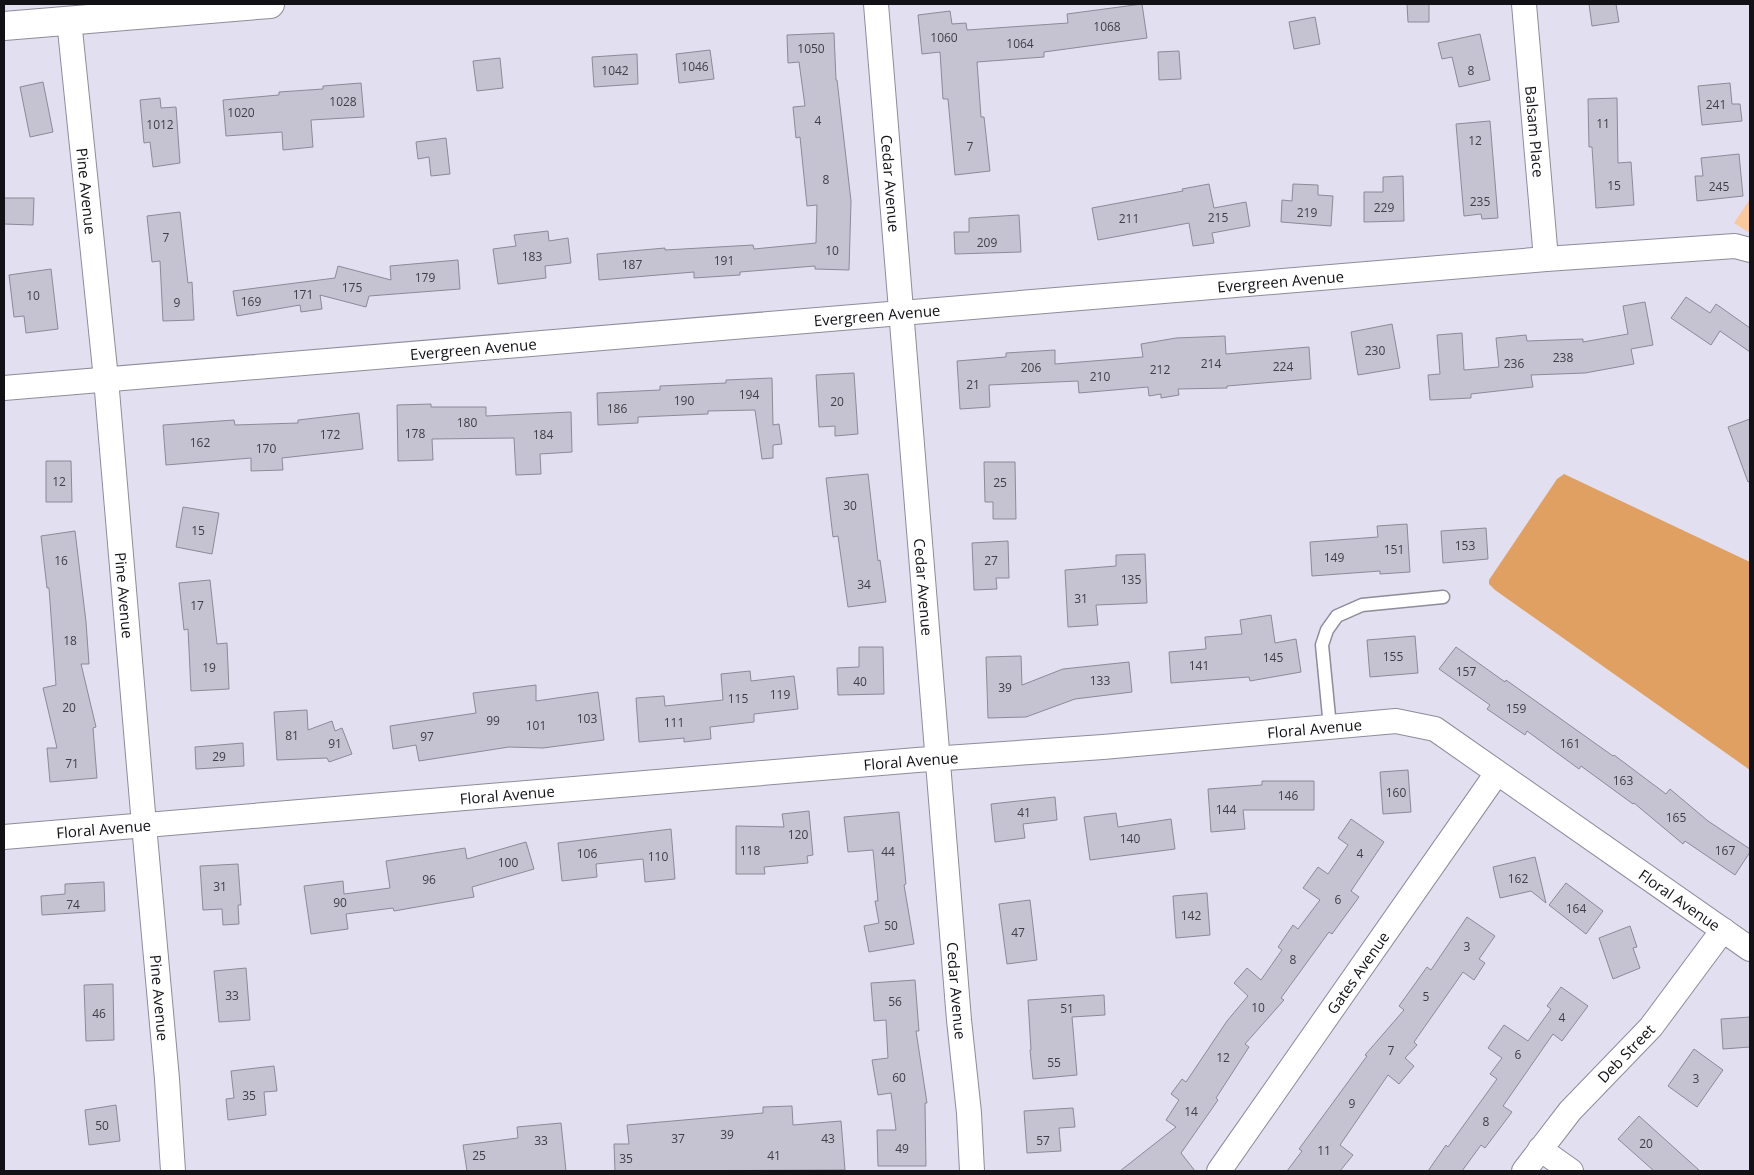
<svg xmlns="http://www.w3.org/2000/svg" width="1754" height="1175" font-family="'Open Sans',sans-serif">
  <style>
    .green { fill: #fac99b }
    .forest { fill: #e0a061 }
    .building { fill: #c5c3d2; stroke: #8c8a98 }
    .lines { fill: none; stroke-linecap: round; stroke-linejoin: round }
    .lane-casing { stroke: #8e8b9a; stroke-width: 15 }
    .street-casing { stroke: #8e8b9a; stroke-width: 26 }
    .secondary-casing { stroke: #8e8b9a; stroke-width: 30 }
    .lane { stroke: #fff; stroke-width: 12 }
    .street { stroke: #fff; stroke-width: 24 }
    .secondary { stroke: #fff; stroke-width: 28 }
    .labels { text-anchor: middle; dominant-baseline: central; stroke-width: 4; stroke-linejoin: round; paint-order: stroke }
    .number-label { font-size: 12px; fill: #3e3e45 }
    .street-label { font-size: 15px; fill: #111116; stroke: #efedfd }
  </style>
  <rect width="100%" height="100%" fill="#e2e0f0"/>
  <path class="green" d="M1750,199V233L1734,223Z"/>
  <path class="forest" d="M1564,474L1750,562V770L1495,590L1489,584V580L1557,479Z"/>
  <path class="building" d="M1142,4L1147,38L1044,52V57L977,62L981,117H984L990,171L955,175L948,99H943L940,52L922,54L918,15L950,11L952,24L966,23L967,30L1068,23L1067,14Z
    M1407,4H1429V22H1408Z
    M1589,4H1616L1619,22L1592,26Z
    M1315,17L1320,44L1294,49L1289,22Z
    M834,33L836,80H837L851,201L849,270L815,269V266L740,272V275L694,278V272L599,280L597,254L665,248V250L753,245L754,249L816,243L817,205L807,206L800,137L796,138L793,107L805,106L799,62L788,63L787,35Z
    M1480,34L1490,80L1459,87L1452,57L1442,59L1438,43Z
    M710,50L714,79L679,83L676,54Z
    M1179,51L1181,79L1159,80L1158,52Z
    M637,54L638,84L594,87L592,57Z
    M500,58L503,88L477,91L473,61Z
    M43,82L53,132L30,137L20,87Z
    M361,83L364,117L311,120L313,147L283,150L282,132L226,136L223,100L279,95V92L323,89V86Z
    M1730,83L1732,104H1740L1742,121L1702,125L1698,86Z
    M160,98L161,108L176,107L180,163L153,167L150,142L144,143L140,100Z
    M1617,98L1618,163L1631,162L1634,205L1596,208L1592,147H1589L1588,99Z
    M1490,121L1498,218L1482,219L1481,214L1464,216L1456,124Z
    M446,138L450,174L431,176L429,157L418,159L416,142Z
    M1739,154L1743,196L1697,201L1695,176H1703L1701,158Z
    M1403,176L1404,221L1364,222V192H1383V177Z
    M1209,184L1214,208L1246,202L1250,226L1212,233L1214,243L1193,246L1189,223L1098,240L1092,208L1183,191L1182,189Z
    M1293,184L1318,185V195L1333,196L1331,226L1281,222L1282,200L1292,201Z
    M4,198H34L33,225L4,224Z
    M180,212L188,283L192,282L194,320L163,321L160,261L152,262L147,216Z
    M1019,215L1021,252L955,254L954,232H969V218Z
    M548,231L549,241L568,238L571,263L545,266L546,278L498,284L493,249L516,246L514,235Z
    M458,260L460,289L369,296L366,307L320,295L322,309L301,312L300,305L237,316L233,291L335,278L338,266L391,280L390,266Z
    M51,269L58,329L26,333L24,316L14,317L9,275Z
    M1686,297L1710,313L1716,304L1750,328V352L1720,331L1711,345L1671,318Z
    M1645,302L1653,345L1631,349L1634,364L1585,373L1531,375L1533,387L1471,394V398L1430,400L1428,375L1440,374L1437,335L1462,333L1464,370L1499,367L1496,338L1526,335L1527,341L1583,339V342L1628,334L1623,306Z
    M1392,324L1400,368L1358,375L1351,332Z
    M1225,336L1226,354L1309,347L1311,379L1227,386V388L1178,389L1179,395L1161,398V394L1149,396L1148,387L1079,393L1078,381L989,385L990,407L960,409L957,361L1006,357V353L1055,350V364L1143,357L1141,344L1176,338Z
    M854,373L858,434L835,436V426L819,427L816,375Z
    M772,378L773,425L779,424L782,444L773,445V458L762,459L755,410L708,411V414L638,417V423L598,425L597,393L660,390V386L726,383V380Z
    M431,404V407H486V416L571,412L572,452L540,454L541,474L516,475L514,438L432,439L433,460L398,461L397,405Z
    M359,413L363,449L282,458L283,470L251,471V458L166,465L163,425L234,420L235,425L298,423V420Z
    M1750,419V481L1748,482L1728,427Z
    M46,461H71L72,502H46Z
    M984,462H1015L1016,519H993V502H985Z
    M868,474L878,561L880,560L886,602L848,607L838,536L833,537L826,478Z
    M183,507L219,513L212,554L176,547Z
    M1407,524L1410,572L1380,574V571L1312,576L1310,542L1378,537L1377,526Z
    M1486,528L1488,559L1443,563L1441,531Z
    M75,531L86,622L89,664H81L96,727L93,728L97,778L50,782L47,748H57L43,688L56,685L49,588H47L41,536Z
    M1008,541L1009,578H996L997,589L974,590L972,543Z
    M1145,554L1147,603L1096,605L1098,625L1068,627L1065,570L1116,566V555Z
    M210,580L217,644L227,643L229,689L191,691L188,629L184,630L179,583Z
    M1271,615L1275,643L1296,639L1301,672L1250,681L1249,677L1171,683L1169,652L1206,649L1205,637L1242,634L1240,620Z
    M1415,636L1418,673L1370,677L1367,640Z
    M859,647H883L884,694L838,695L837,668L859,667Z
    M1456,647L1505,682L1506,680L1613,756L1614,755L1666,794L1670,789L1708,821L1750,849V852L1735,875L1685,841L1683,844L1634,803L1633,804L1581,766L1579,769L1527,731L1525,735L1487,709L1490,705L1439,669Z
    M1021,656L1022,685L1063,669L1129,662L1132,692L1075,699L1026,717L988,718L986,657Z
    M750,671L751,681L794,676L798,709L754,714V722L710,727L711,739L684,742V738L639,742L636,698L664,696L665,706L723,700L721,674Z
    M536,685V701L598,692L604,740L543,748L509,747L419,761L416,745L393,749L390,726L476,713L473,693Z
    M307,710L308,730L332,721L335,731L342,728L352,754L329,762L327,758L277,760L274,712Z
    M243,743L244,766L196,769L195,747Z
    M1408,770L1411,812L1383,814L1380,772Z
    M1262,781H1314V810H1243L1245,829L1211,832L1208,789L1262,785Z
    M1055,797L1057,820L1023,824L1025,838L995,842L991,804Z
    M809,811L813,855L807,856L808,863L764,867L765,874H736V826L784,827L782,814Z
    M899,812L906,884L904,885L914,944L869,952L864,926L879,923L875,901H878L873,850L848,852L844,817Z
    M1116,813L1118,827L1171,819L1175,849L1090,860L1084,817Z
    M1351,819L1384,842L1351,891L1359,897L1332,934L1329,932L1281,998L1284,1000L1245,1044L1249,1047L1216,1098L1218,1100L1181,1153L1195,1171H1120L1176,1127L1166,1120L1179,1100L1171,1094L1182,1079L1186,1082L1227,1021L1248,996L1234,983L1247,968L1261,980L1282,950L1278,947L1293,925L1298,929L1320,900L1303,888L1318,867L1328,874L1348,845L1338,838Z
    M671,829L675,879L645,882L643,859L596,864L597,877L562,881L558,843Z
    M526,842L534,869L472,887L474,897L394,911L393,908L346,914L348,929L311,934L304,886L343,881L344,894L390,888L386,861L465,848L467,859Z
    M1535,857L1546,903L1531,891L1500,898L1493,867Z
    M238,864L241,905H238L239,924L223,925L222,909L203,910L200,866Z
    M104,882L105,911L42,915L41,896L65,894V884Z
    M1566,883L1603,911L1586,934L1549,905Z
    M1207,893L1210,935L1176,938L1173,896Z
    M1030,900L1037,960L1007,964L999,904Z
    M1467,917L1495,936L1479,959L1485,963L1474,980L1463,972L1414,1042L1417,1045L1405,1058L1414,1066L1399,1084L1388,1075L1340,1145L1353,1155L1340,1171H1287L1302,1151L1299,1149L1367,1056L1365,1055L1404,1010L1399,1006L1427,967L1431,970Z
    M1630,926L1637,947L1633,948L1640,968L1613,979L1599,938Z
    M246,968L250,1020L219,1022L214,971Z
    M915,980L919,1031H916L927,1103H925L926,1166H878L877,1130H896L891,1093L878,1095L872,1060L888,1058L886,1020L874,1021L871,983Z
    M113,984L114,1040L86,1041L84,985Z
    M1561,987L1588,1006L1562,1041L1553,1034L1503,1106L1512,1112L1485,1148L1481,1145L1462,1171H1428L1446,1145L1448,1147L1497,1079L1490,1074L1502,1058L1488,1048L1504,1025L1528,1041L1551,1009L1547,1006Z
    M1104,995L1105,1015L1072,1017L1077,1075L1033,1079L1030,1050H1031L1028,1000Z
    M1750,1017V1047L1723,1049L1721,1019Z
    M1694,1049L1723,1070L1697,1107L1668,1086Z
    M274,1066L277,1091L264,1092L266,1115L228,1120L226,1099L234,1098L231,1071Z
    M116,1105L120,1141L89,1145L85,1110Z
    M792,1106L793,1125L841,1121L845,1170L615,1171L614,1144H629L627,1125L763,1113V1107Z
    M1073,1108L1075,1127L1059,1128L1061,1151L1027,1153L1024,1111Z
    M1639,1116L1700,1171H1654L1618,1139Z
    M561,1123L566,1171H467L463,1145L518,1138L517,1127Z"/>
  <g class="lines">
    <g class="lane-casing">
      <path id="lane" d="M1330,727L1322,645L1327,630L1337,616L1362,605L1443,597"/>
    </g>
    <g class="street-casing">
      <g id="street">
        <path id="s1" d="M876,4L959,1020L969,1113L972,1171"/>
        <path id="s2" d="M1524,4L1546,259"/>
        <path id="s3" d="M69,20L106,379L144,825L167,1079L173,1171"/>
        <path id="s4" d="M4,388L1546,259L1735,246L1750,250"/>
        <path id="s5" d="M4,837L917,760L1103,747L1396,721L1435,729L1750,949"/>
        <path d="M1540,1149L1571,1171"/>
        <path id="s6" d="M1219,1171L1497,773"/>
        <path id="s7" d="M1524,1171L1570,1111L1651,1027L1723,930"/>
      </g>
    </g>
    <g class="secondary-casing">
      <path id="secondary" d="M4,26L270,4"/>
    </g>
    <use href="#lane" class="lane"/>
    <use href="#street" class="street"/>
    <use href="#secondary" class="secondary"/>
  </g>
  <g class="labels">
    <g class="number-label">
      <text x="1107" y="26">1068</text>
      <text x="944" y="37">1060</text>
      <text x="1020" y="43">1064</text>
      <text x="811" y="48">1050</text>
      <text x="695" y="66">1046</text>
      <text x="615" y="70">1042</text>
      <text x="1471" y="70">8</text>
      <text x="343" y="101">1028</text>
      <text x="1716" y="104">241</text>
      <text x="241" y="112">1020</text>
      <text x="818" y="120">4</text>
      <text x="1603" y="123">11</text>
      <text x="160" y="124">1012</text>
      <text x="1475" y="140">12</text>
      <text x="970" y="146">7</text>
      <text x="826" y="179">8</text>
      <text x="1614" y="185">15</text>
      <text x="1719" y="186">245</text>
      <text x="1480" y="201">235</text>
      <text x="1384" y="207">229</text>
      <text x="1307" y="212">219</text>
      <text x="1218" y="217">215</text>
      <text x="1129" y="218">211</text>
      <text x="166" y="237">7</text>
      <text x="987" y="242">209</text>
      <text x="832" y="250">10</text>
      <text x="532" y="256">183</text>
      <text x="724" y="260">191</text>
      <text x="632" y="264">187</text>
      <text x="425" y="277">179</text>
      <text x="352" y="287">175</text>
      <text x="303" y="294">171</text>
      <text x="33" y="295">10</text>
      <text x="251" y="301">169</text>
      <text x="177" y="302">9</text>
      <text x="1375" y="350">230</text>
      <text x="1563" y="357">238</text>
      <text x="1211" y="363">214</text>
      <text x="1514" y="363">236</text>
      <text x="1283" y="366">224</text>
      <text x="1031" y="367">206</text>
      <text x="1160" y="369">212</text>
      <text x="1100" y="376">210</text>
      <text x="973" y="384">21</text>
      <text x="749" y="394">194</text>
      <text x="684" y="400">190</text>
      <text x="837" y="401">20</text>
      <text x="617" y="408">186</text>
      <text x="467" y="422">180</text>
      <text x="415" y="433">178</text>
      <text x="330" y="434">172</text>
      <text x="543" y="434">184</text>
      <text x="200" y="442">162</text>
      <text x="266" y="448">170</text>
      <text x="59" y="481">12</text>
      <text x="1000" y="482">25</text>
      <text x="850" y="505">30</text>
      <text x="198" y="530">15</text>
      <text x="1465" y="545">153</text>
      <text x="1394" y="549">151</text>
      <text x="1334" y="557">149</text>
      <text x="61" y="560">16</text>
      <text x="991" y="560">27</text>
      <text x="1131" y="579">135</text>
      <text x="864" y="584">34</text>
      <text x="1081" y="598">31</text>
      <text x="197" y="605">17</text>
      <text x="70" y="640">18</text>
      <text x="1393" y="656">155</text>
      <text x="1273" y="657">145</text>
      <text x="1199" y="665">141</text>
      <text x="209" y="667">19</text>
      <text x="1466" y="671">157</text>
      <text x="1100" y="680">133</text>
      <text x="860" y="681">40</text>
      <text x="1005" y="687">39</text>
      <text x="780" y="694">119</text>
      <text x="738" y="698">115</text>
      <text x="69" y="707">20</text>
      <text x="1516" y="708">159</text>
      <text x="587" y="718">103</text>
      <text x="493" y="720">99</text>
      <text x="674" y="722">111</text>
      <text x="536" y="725">101</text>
      <text x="292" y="735">81</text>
      <text x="427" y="736">97</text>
      <text x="335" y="743">91</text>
      <text x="1570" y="743">161</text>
      <text x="219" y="756">29</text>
      <text x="72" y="763">71</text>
      <text x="1623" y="780">163</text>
      <text x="1396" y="792">160</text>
      <text x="1288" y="795">146</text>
      <text x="1226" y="809">144</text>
      <text x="1024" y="812">41</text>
      <text x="1676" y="817">165</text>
      <text x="798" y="834">120</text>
      <text x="1130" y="838">140</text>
      <text x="750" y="850">118</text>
      <text x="1725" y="850">167</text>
      <text x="888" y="851">44</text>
      <text x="587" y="853">106</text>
      <text x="1360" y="853">4</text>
      <text x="658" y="856">110</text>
      <text x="508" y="862">100</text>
      <text x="1518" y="878">162</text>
      <text x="429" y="879">96</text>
      <text x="220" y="886">31</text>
      <text x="1338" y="899">6</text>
      <text x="340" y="902">90</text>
      <text x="73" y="904">74</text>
      <text x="1576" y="908">164</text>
      <text x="1191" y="915">142</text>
      <text x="891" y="925">50</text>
      <text x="1018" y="932">47</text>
      <text x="1467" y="946">3</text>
      <text x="1293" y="959">8</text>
      <text x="232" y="995">33</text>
      <text x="1426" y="996">5</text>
      <text x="895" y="1001">56</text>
      <text x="1258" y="1007">10</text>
      <text x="1067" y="1008">51</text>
      <text x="99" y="1013">46</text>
      <text x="1562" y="1017">4</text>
      <text x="1391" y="1050">7</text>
      <text x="1518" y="1054">6</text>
      <text x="1223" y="1057">12</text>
      <text x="1054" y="1062">55</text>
      <text x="899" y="1077">60</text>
      <text x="1696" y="1078">3</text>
      <text x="249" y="1095">35</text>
      <text x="1352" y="1103">9</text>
      <text x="1191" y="1111">14</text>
      <text x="1486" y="1121">8</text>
      <text x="102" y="1125">50</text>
      <text x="727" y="1134">39</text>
      <text x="678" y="1138">37</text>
      <text x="828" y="1138">43</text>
      <text x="541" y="1140">33</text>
      <text x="1043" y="1140">57</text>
      <text x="1646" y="1143">20</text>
      <text x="902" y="1148">49</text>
      <text x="1324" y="1150">11</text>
      <text x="479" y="1155">25</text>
      <text x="774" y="1155">41</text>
      <text x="626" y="1158">35</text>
    </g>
    <g class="street-label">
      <text stroke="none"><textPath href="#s2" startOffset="128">Balsam Place</textPath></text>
      <text stroke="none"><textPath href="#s1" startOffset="180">Cedar Avenue</textPath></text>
      <text stroke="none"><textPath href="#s3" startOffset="172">Pine Avenue</textPath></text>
      <text stroke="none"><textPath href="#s4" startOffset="1281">Evergreen Avenue</textPath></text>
      <text stroke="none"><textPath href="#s4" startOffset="876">Evergreen Avenue</textPath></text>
      <text stroke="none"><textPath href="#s4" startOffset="471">Evergreen Avenue</textPath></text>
      <text stroke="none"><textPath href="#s1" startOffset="585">Cedar Avenue</textPath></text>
      <text stroke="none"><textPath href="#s3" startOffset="578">Pine Avenue</textPath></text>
      <text stroke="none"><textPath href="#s5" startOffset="1315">Floral Avenue</textPath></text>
      <text stroke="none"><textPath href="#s5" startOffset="910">Floral Avenue</textPath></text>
      <text stroke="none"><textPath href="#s5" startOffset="505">Floral Avenue</textPath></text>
      <text stroke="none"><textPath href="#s5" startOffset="100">Floral Avenue</textPath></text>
      <text stroke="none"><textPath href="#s5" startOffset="1735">Floral Avenue</textPath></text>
      <text stroke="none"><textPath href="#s6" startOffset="242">Gates Avenue</textPath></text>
      <text stroke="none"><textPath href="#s1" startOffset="990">Cedar Avenue</textPath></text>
      <text stroke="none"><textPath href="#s3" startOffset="982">Pine Avenue</textPath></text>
      <text stroke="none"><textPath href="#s7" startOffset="156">Deb Street</textPath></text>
    </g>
  </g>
  <rect width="1754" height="1175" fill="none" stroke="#111116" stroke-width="10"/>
</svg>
